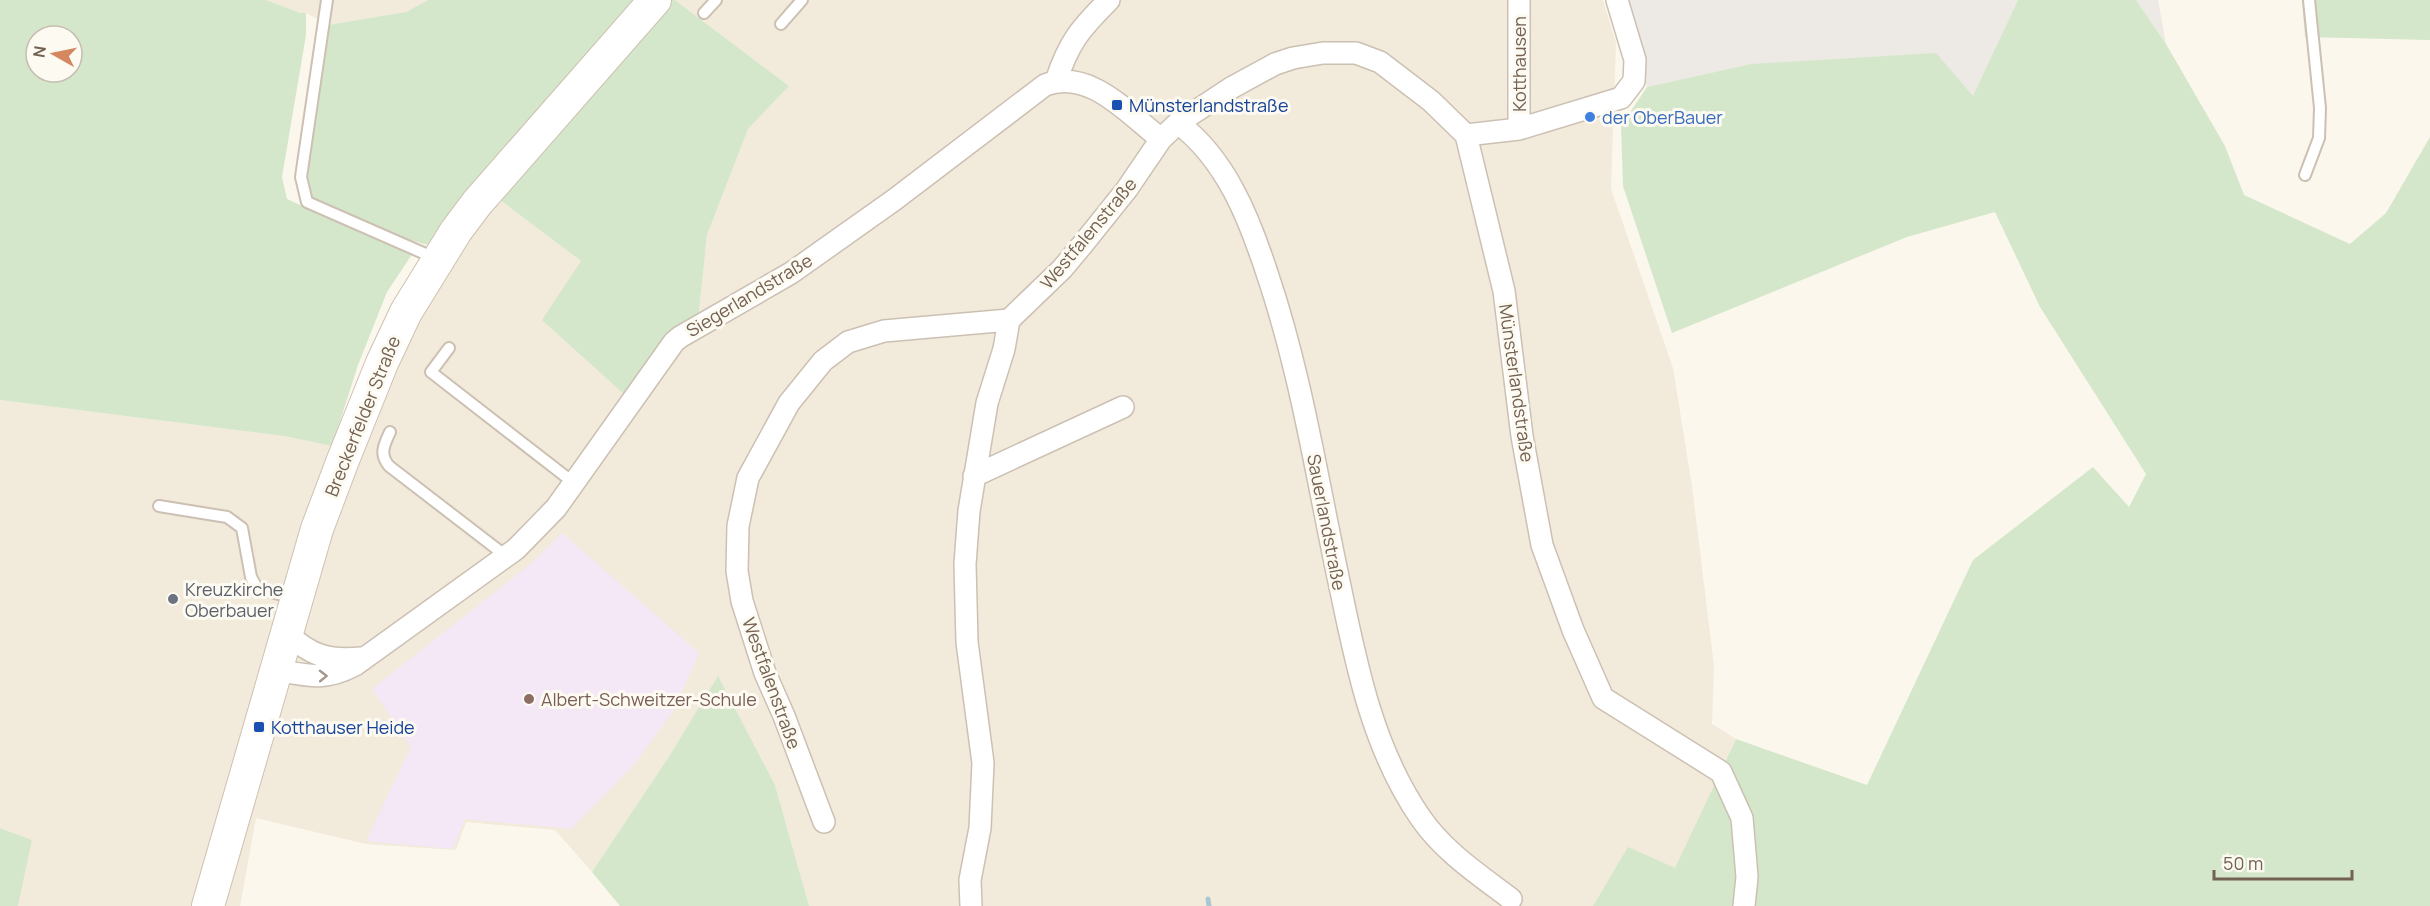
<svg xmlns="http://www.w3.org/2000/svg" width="2430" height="906" font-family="Manrope,sans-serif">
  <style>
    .residential { fill: #f2eadb }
    .industrial { fill: #ede9e4 }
    .education { fill: #f4e8f7 }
    .green { fill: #d4e7cb; fill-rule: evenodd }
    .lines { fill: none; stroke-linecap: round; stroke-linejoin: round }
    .stream { stroke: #a9c8d3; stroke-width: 5 }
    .service-casing { stroke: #ccc0b3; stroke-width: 14 }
    .minor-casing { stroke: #ccc0b3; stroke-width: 24 }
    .secondary-casing { stroke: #cec1b0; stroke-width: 34 }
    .service { stroke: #fff; stroke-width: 10 }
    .minor { stroke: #fff; stroke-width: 21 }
    .secondary { stroke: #fff; stroke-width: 32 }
    .oneway { stroke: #a4988e }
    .transit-dot { fill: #1a4fb4; stroke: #fdfaf2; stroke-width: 2 }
    .shop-dot { fill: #3f7fe0; stroke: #fdfaf2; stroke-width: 2 }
    .worship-dot { fill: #6b7280; stroke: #fdfaf2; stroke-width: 2 }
    .education-dot { fill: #8d6e63; stroke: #fdfaf2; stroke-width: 2 }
    .labels { text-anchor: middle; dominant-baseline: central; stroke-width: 6; stroke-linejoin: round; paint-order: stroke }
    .street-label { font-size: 18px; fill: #736151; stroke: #fdfaf2 }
    .transit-label { font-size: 18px; fill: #164399; stroke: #fdfaf2; text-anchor: start }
    .shop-label { font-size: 18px; fill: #366cbe; stroke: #fdfaf2; text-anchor: start }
    .worship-label { font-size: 18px; fill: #5b616d; stroke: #fdfaf2; text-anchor: start }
    .education-label { font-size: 18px; fill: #785e54; stroke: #fdfaf2; text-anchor: start }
  </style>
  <rect width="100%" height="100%" fill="#fbf7ec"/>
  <path class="residential" d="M266,0H428L406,12L328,25L306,13H301Z
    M675,0H1603L1616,43L1611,189L1673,368L1692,486L1714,666L1712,724L1736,739L1675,869L1628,848L1593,906H809L775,785L718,677L670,755L592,872L555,830L466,822L456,850L366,844L256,818L240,906H18L32,840L0,828V400L284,436L332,446L496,197L581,261L668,338L699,312L707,235L748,129L789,86Z"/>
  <path class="industrial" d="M1625,0H2018L1973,97L1751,64L1647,87Z
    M2136,0H2158L2166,44Z"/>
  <path class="education" d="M562,533L699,653L674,710L633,766L571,829L465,819L453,849L366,841L411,747L372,689L533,562Z"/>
  <path class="green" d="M0,0H266L301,13H306V35L282,177L287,199L307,208L305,187L328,25L406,12L428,0H642L427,245L308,208L413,253L387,292L358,365L332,446L284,436L0,400ZM36,36H72V72H36Z
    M671,0H675L789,86L748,129L707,235L699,312L668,338L625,395L542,320L581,261L496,197Z
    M2018,0H2136L2166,44L2225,146L2244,195L2350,244L2386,213L2430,137V906H1593L1628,847L1675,868L1736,739L1867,785L1973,560L2093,467L2129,507L2146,474L2040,307L1995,212L1907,237L1672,333L1623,186L1621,126L1647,87L1751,64L1936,53L1973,96Z
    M2302,0H2430V40L2305,37Z
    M718,676L775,785L809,906H620L592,872L670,755Z
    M0,828L32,840L18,906H0Z"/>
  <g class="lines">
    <path class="stream" d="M1208,899L1209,906"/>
    <g class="service-casing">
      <path id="service" d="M327,0L301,177L307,202L437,259
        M704,13L716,0
        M781,24L802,0
        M2305,175L2319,138L2320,108L2309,0
        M449,348L431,372L574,483
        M390,432C384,445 379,454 389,466L506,556
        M159,506L227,517L242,528L251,577L257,588L293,598"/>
    </g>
    <g class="minor-casing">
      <path id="minor" d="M1056,81C1069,42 1080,29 1109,0
        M1178,123C1226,159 1249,218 1267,273C1302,376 1318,485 1341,591C1357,669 1374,750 1420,817C1443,851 1478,874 1511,899
        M1519,129V0
        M1466,135L1519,129L1621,98L1634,81L1635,60L1617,0
        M974,476L1123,407
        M286,633C312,656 327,661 361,658
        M277,670C309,676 325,681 355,665L516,549L556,508L674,342L680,337L791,273L894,200L1045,85C1090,68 1128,114 1161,139
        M824,822L784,716L765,673L742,601L737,571L738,526L748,478L789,403L823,361L848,342L884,331L1009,320L1062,269L1083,244L1127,189L1161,139L1178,123L1231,88L1275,64L1293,58L1323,53H1356L1380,62L1431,101L1466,135L1504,291L1522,436L1542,545L1573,630L1603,698L1721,772L1742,818L1747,877L1744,906
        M971,906L970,880L980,828L983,763L967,642L965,564L969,511L987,403L1004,349L1009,320"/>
    </g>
    <g class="secondary-casing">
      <path id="secondary" d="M208,906L317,529L343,460L382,363L406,312L456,231L477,203L655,0"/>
    </g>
    <use href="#service" class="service"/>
    <use href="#minor" class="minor"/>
    <use href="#secondary" class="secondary"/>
  </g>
  <defs><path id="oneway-chevron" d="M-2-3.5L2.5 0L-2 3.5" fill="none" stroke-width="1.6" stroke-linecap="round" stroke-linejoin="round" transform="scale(1.5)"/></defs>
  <use class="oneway" href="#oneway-chevron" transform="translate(323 676) rotate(-1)"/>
  <g class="transit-dot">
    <rect x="1111" y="99" width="12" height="12" rx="3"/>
    <rect x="253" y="721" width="12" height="12" rx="3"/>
  </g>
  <circle class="shop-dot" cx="1590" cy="117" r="6"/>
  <circle class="worship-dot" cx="173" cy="599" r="6"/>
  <circle class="education-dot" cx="529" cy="699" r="6"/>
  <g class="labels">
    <g class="street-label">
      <text transform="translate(1519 64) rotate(-90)">Kotthausen</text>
      <text transform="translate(1088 233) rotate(-50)">Westfalenstraße</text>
      <text transform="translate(749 295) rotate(-31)">Siegerlandstraße</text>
      <text transform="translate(1517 383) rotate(82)">Münsterlandstraße</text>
      <text transform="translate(362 416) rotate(-68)">Breckerfelder Straße</text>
      <text transform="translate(1327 522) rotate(79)">Sauerlandstraße</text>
      <text transform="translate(772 683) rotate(70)">Westfalenstraße</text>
    </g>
    <g class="transit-label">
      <text x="1129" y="105">Münsterlandstraße</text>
      <text x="271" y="727">Kotthauser Heide</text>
    </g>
    <g class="shop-label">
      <text x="1602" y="117">der OberBauer</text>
    </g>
    <g class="worship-label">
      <text x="185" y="589">Kreuzkirche<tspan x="185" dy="21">Oberbauer</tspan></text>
    </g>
    <g class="education-label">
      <text x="541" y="699">Albert-Schweitzer-Schule</text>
    </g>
  </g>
  <g transform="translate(54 54) rotate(279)"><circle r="28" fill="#fdfaf2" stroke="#c6bdb2" stroke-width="1.5"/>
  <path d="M0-4.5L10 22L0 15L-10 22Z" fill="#d58760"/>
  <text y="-9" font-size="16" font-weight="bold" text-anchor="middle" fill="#736151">N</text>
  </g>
  <path d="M2214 870v9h138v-9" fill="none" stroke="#736151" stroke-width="3"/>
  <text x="2223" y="870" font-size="18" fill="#736151" stroke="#fdfaf2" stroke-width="4.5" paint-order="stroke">50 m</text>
</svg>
